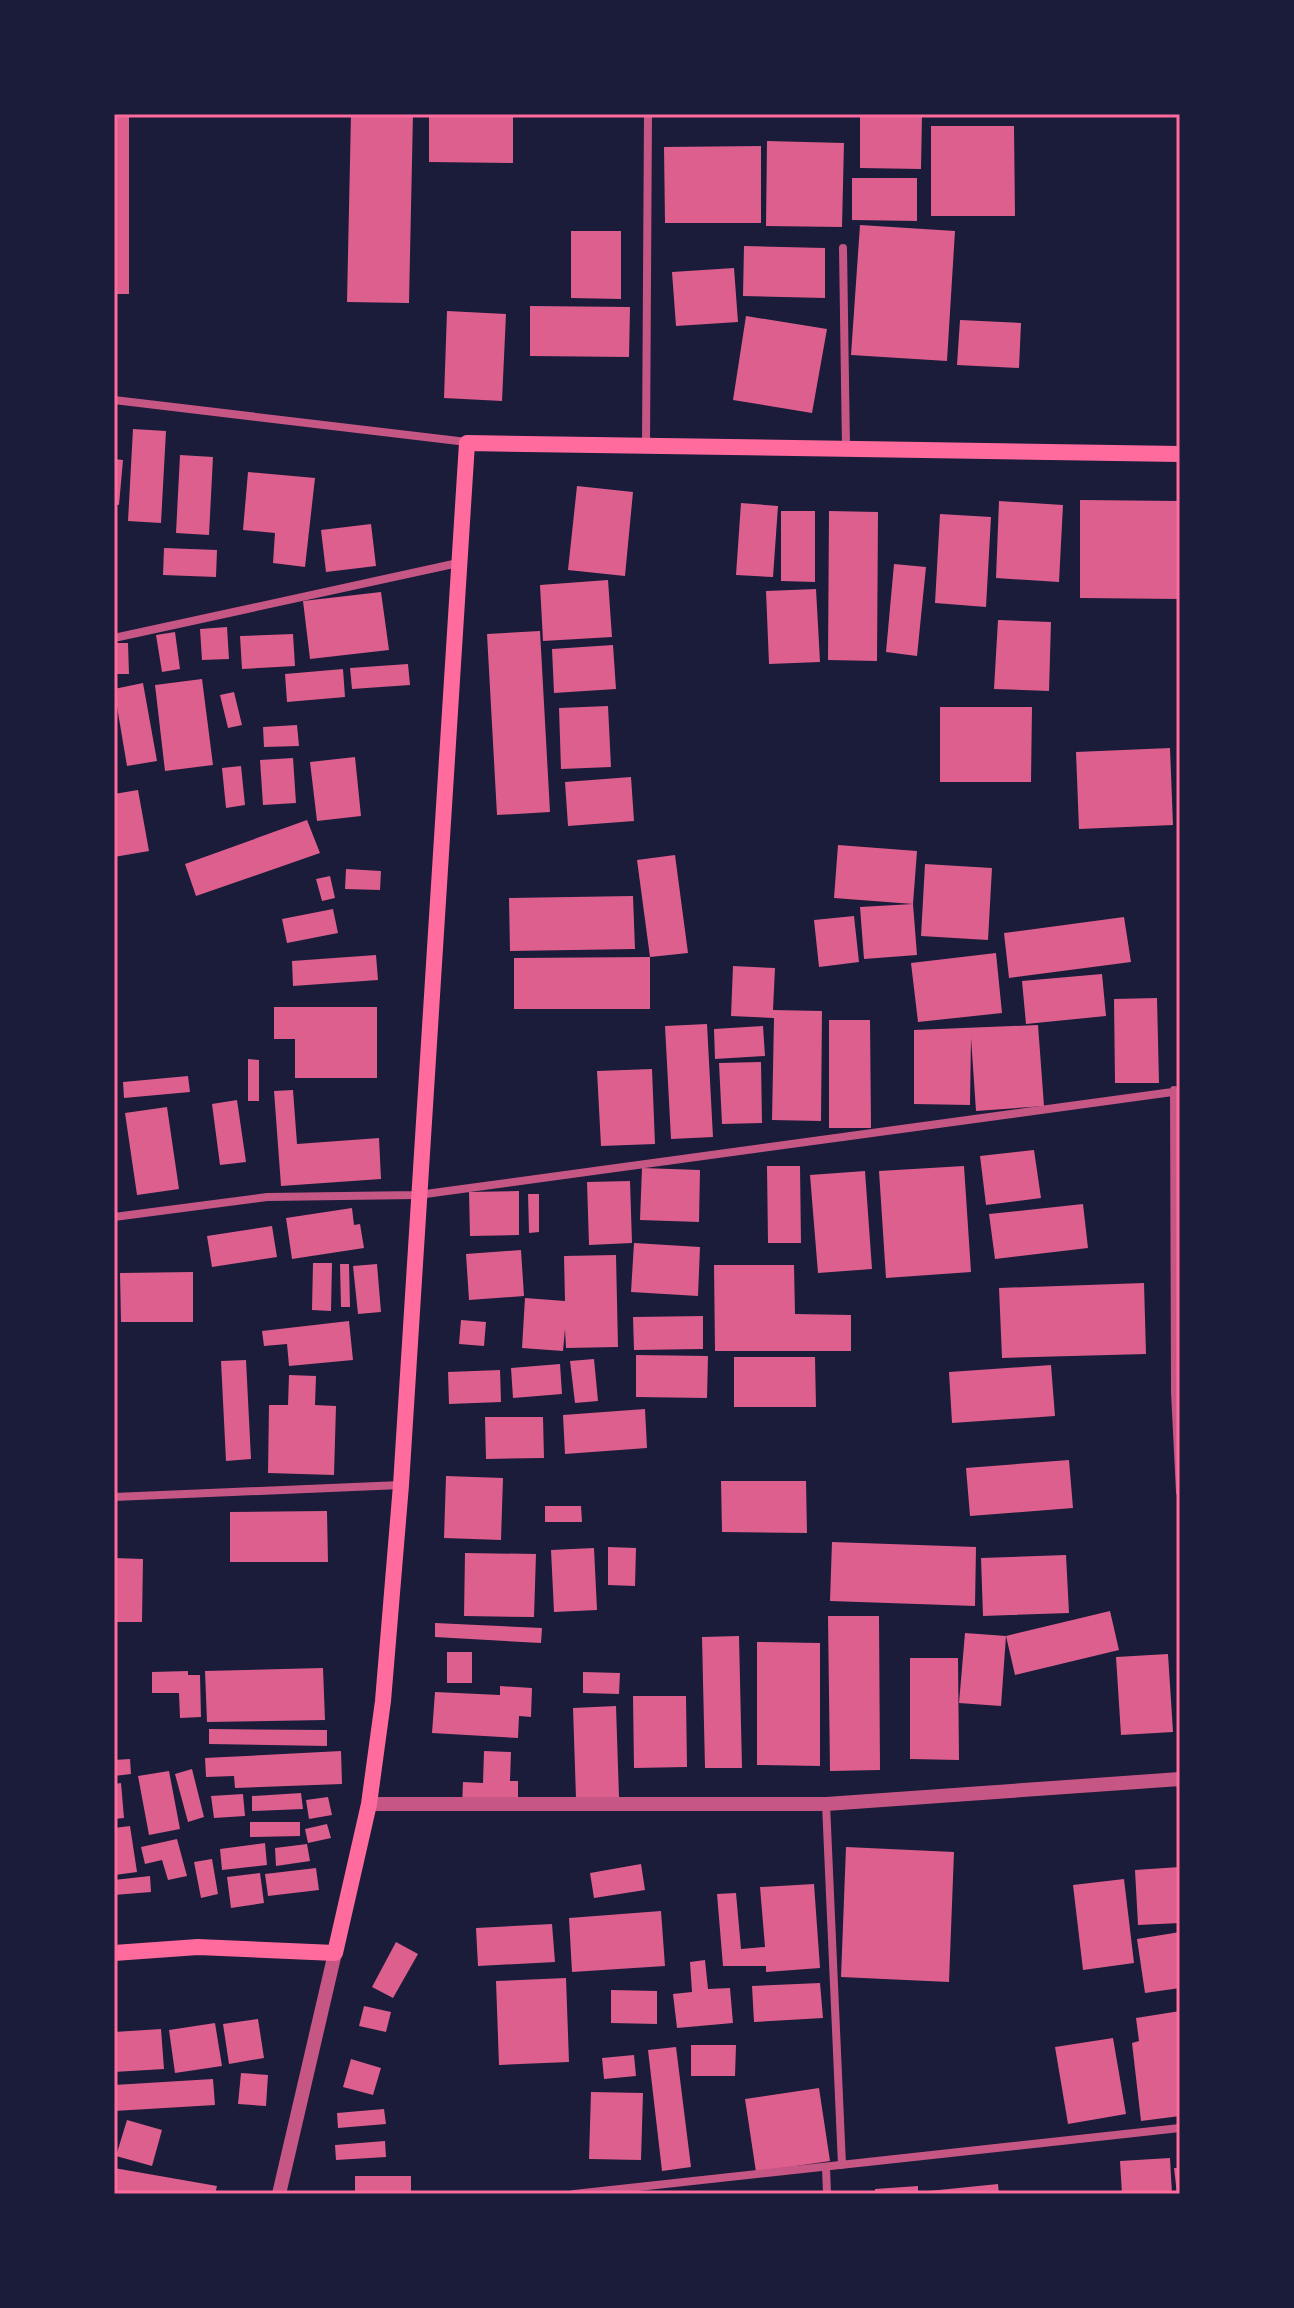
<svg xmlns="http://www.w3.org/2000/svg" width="1294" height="2308" font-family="Overpass,sans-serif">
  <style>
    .building { fill: #dd5f8e }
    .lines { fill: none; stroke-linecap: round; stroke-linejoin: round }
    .minor { stroke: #c65784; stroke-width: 8 }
    .tertiary { stroke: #c65784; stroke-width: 14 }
    .secondary { stroke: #ff6b9d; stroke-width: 16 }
    .neatline { fill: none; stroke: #ff6b9d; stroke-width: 3 }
  </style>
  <rect width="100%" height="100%" fill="#1b1b3a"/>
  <path class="building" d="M114,114H129V294H114Z
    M351,114H413L409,303L347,302Z
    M429,114H513V163L429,162Z
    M860,114H922L921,169L860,168Z
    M931,126H1014L1015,216H931Z
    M767,141L844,143L842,227L766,226Z
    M761,146V223H665L664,147Z
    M852,178H917V221L852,220Z
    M860,225L955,231L947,361L851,355Z
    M571,231H621V299L571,298Z
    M744,246L825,248V298L743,296Z
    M734,268L738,322L676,326L672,272Z
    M530,306L630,307L629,357L530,356Z
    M447,311L506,314L502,401L444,398Z
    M746,316L827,329L812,413L733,400Z
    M960,320L1021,323L1019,368L957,365Z
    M133,429L166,431L161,523L128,521Z
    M180,455L213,457L209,535L176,533Z
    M114,459L123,460L119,505L114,504Z
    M248,472L315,478L305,567L273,563L275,533L243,530Z
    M577,486L633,492L625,576L568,570Z
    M1080,500L1180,501V599L1080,598Z
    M999,501L1063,505L1059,582L996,578Z
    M741,503L778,506L773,577L736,575Z
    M781,511H815V582L781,581Z
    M829,511L878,512L877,661L828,660Z
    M940,514L991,517L986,607L935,603Z
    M371,524L376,566L326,572L321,530Z
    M164,548L217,550L216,577L163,575Z
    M894,564L926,567L917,656L886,652Z
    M608,580L612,637L543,641L540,585Z
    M816,589L820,662L769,664L766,591Z
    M381,592L389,650L310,659L303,601Z
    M998,620L1051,622L1049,691L994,689Z
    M227,627L229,659L202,660L200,629Z
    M540,631L550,812L497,815L487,634Z
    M175,632L180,669L162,672L156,635Z
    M293,634L295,666L242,669L240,636Z
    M114,643H128L129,674H114Z
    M613,645L616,689L554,693L552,649Z
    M408,664L410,685L352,689L350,668Z
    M343,669L345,697L287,702L285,674Z
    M202,679L213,765L165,771L155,685Z
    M143,683L157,761L127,766L114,689Z
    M234,692L242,725L228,728L220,695Z
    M608,706L611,767L561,769L559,708Z
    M940,707H1032L1031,782H940Z
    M297,725L299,746L264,747L263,727Z
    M1170,748L1173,825L1079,829L1076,752Z
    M355,757L361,816L317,821L310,762Z
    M293,758L296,803L263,805L260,760Z
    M241,766L245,805L226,808L222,768Z
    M631,777L634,821L568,826L565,782Z
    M138,790L149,851L114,857V794Z
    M307,820L320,853L196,896L185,864Z
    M838,845L917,851L913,904L834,898Z
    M675,855L688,953L650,957L637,860Z
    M925,864L992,868L988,940L921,936Z
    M346,869L381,871L380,890L345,889Z
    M330,876L335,898L322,901L316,879Z
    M633,896L635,949L510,951L509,898Z
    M913,904L917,955L864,959L860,907Z
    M333,909L338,933L287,943L282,919Z
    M854,916L859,962L819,967L814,920Z
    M1124,917L1131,962L1009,978L1004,933Z
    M996,953L1002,1013L918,1022L911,963Z
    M376,955L378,980L293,986L292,961Z
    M650,957V1009H514V958Z
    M733,966L775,968L773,1010L822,1011L821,1121L772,1120L774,1018L731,1016Z
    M1102,974L1106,1016L1026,1024L1022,981Z
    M1157,998L1159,1083H1115L1114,999Z
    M274,1007H377V1078H295V1039H274Z
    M829,1020H870L871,1128H829Z
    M707,1024L713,1137L671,1139L665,1026Z
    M1038,1025L1044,1106L976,1111L971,1038L970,1105L914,1104V1030Z
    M763,1026L765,1056L715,1059L714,1029Z
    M248,1059L259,1060V1101H248Z
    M761,1062L762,1123L722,1124L719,1063Z
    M652,1069L655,1144L601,1146L597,1071Z
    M188,1076L190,1092L124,1098L123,1082Z
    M293,1090L297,1144L379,1138L381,1179L281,1186L274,1091Z
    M237,1100L246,1162L220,1165L212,1104Z
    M167,1107L179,1189L137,1195L125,1113Z
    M1034,1150L1041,1198L986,1205L980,1156Z
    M767,1166H800L801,1243H768Z
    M964,1166L971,1272L886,1278L879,1171Z
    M642,1168L700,1170L699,1222L640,1220Z
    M865,1171L872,1269L818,1273L810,1175Z
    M630,1181L632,1243L589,1245L587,1182Z
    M519,1191V1235L470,1236L469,1192Z
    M528,1194H539V1232L529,1233Z
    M1083,1204L1088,1248L995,1259L989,1214Z
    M352,1208L354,1225L360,1224L364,1248L292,1259L286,1218Z
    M272,1226L277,1257L212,1267L207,1236Z
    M634,1243L700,1247L698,1296L631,1292Z
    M521,1250L524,1296L469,1300L466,1254Z
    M616,1255L618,1347L566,1348L565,1329L563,1351L522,1348L525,1298L565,1301L564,1256Z
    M313,1263H332L331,1311L312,1310Z
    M340,1264H349L350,1307H341Z
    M377,1264L381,1312L358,1314L353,1266Z
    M714,1265H794L795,1314L851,1315V1351H715Z
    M193,1272V1322H121L120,1273Z
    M1144,1283L1146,1354L1002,1358L999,1288Z
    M703,1316V1349L634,1350L633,1317Z
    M461,1320L486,1322L484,1346L459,1344Z
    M349,1321L353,1360L289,1366L287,1344L264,1346L262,1331Z
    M636,1355L708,1356L707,1398L636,1397Z
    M734,1357H815L816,1407H734Z
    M594,1359L598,1401L575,1403L570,1361Z
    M246,1360L251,1459L226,1461L221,1361Z
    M560,1364L562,1394L513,1398L511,1368Z
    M1051,1365L1055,1416L952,1423L949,1372Z
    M500,1370L501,1402L449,1404L448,1372Z
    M289,1375L316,1376L315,1405L336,1406L334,1475L268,1473L269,1405H288Z
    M645,1409L647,1448L565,1454L563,1415Z
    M485,1417H543L544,1458L486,1459Z
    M1069,1460L1073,1508L970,1516L966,1468Z
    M446,1476L503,1478L501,1540L444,1538Z
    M721,1481H806L807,1533L722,1532Z
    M545,1506H581L582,1522H545Z
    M327,1511L328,1562H230V1512Z
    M832,1542L976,1547L975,1606L830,1601Z
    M608,1547L636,1548L635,1586L608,1585Z
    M594,1548L597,1610L554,1612L551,1550Z
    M465,1553L536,1554L534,1617L464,1616Z
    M1066,1555L1069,1613L983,1616L981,1558Z
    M114,1558L143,1559L142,1622H114Z
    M1110,1611L1119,1650L1015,1675L1006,1636Z
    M828,1616H879L880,1770L830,1771Z
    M435,1623L542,1628L541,1643L435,1637Z
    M965,1633L1006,1636L1001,1706L959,1703Z
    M739,1636L742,1768H705L702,1637Z
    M757,1642L820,1643V1766L757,1765Z
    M447,1652H472V1683H447Z
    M1168,1654L1173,1732L1121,1735L1116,1657Z
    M910,1658H958L959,1760L910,1759Z
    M323,1668L325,1720L207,1722L205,1671Z
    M188,1671V1675H200L201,1717L180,1718L179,1693H152V1672Z
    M583,1672L620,1673L619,1694L583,1693Z
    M500,1686L532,1688L531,1717L519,1716L518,1738L432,1733L435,1692L500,1695Z
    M633,1696H686L687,1767L634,1768Z
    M616,1706L619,1797L576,1798L573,1708Z
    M209,1729L327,1730V1746L209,1744Z
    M341,1751L342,1784L235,1788L234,1776L206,1777L205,1758Z
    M484,1751L511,1752L510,1781H518V1808L462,1806L463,1782L483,1783Z
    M130,1759L131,1774L114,1776V1760Z
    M192,1769L204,1817L188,1822L175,1774Z
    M169,1771L180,1829L149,1835L138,1776Z
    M121,1783L124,1818L114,1819V1784Z
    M301,1793L303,1809L252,1811V1796Z
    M243,1794L245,1816L214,1818L211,1796Z
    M328,1797L332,1815L309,1819L306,1800Z
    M250,1822H300V1836L250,1837Z
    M327,1824L331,1838L308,1843L305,1829Z
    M130,1826L137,1872L115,1875L114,1828Z
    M177,1839L187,1876L168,1880L162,1860L145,1864L141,1847Z
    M265,1843L267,1865L222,1870L220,1849Z
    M307,1844L310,1861L276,1866L275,1848Z
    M846,1847L954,1852L949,1982L841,1977Z
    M212,1859L218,1894L201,1898L194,1862Z
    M641,1864L645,1890L594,1898L590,1873Z
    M1180,1867V1923L1138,1925L1135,1870Z
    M316,1868L319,1890L268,1896L265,1874Z
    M260,1873L264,1903L231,1908L227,1877Z
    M150,1876L151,1892L114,1895V1880Z
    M1124,1879L1134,1963L1083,1970L1073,1885Z
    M814,1884L820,1968L766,1972V1966H723L717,1894L736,1893L741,1949L765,1947L760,1887Z
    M661,1911L665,1966L572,1972L569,1918Z
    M552,1924L555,1962L478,1966L476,1928Z
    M1180,1932V1988L1145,1993L1137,1939Z
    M396,1942L418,1954L393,1998L372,1987Z
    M705,1960L708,1989L730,1988L733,2023L677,2028L673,1994L692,1992L690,1962Z
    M566,1978L569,2062L499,2065L496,1981Z
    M820,1983L823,2018L754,2022L752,1986Z
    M611,1990L657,1991V2024L611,2023Z
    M364,2006L391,2012L386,2032L359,2026Z
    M1180,2011V2116L1141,2121L1132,2043L1139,2041L1136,2018Z
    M258,2019L264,2058L229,2064L223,2024Z
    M215,2023L222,2066L175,2073L169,2030Z
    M161,2029L164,2069L114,2072V2032Z
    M1113,2038L1126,2114L1068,2124L1055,2047Z
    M691,2045H736L735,2076H691Z
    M676,2047L691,2167L662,2171L648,2050Z
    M634,2055L636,2076L604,2079L602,2058Z
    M351,2059L381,2068L373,2095L343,2087Z
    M241,2073L268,2075L266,2106L238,2104Z
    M213,2079L215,2105L114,2111V2085Z
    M819,2088L830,2161L756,2172L745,2099Z
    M591,2092L643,2093L641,2160L589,2159Z
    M384,2109L386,2124L338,2128L337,2113Z
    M127,2120L162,2130L152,2166L116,2156Z
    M385,2141L386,2157L336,2160L335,2145Z
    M1170,2158L1172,2194H1122L1120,2161Z
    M114,2168L217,2186L215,2194H114Z
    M1174,2168H1180V2194H1177Z
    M355,2176H411V2194H355Z
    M998,2184L999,2194H920L919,2192Z
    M918,2186V2194H875V2189Z"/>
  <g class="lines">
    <path class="minor" d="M843,248L846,448
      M114,400L467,442
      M646,445L648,114
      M114,638L458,563
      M1174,1090L1175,1392L1180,1492
      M114,1217L267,1197L418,1195L1180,1091
      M114,1497L401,1485
      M826,1804L842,2165
      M826,2167L827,2194
      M574,2194L1180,2128"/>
    <path class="tertiary" d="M369,1804H826L1180,1779
      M279,2194L335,1953"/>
    <path class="secondary" d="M114,1953L198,1947L335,1953L369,1804L383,1701L401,1485L467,443L1180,454"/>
  </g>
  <rect width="1294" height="2308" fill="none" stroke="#1b1b3a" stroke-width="232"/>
  <rect x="116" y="116" width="1062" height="2076" class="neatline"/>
</svg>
